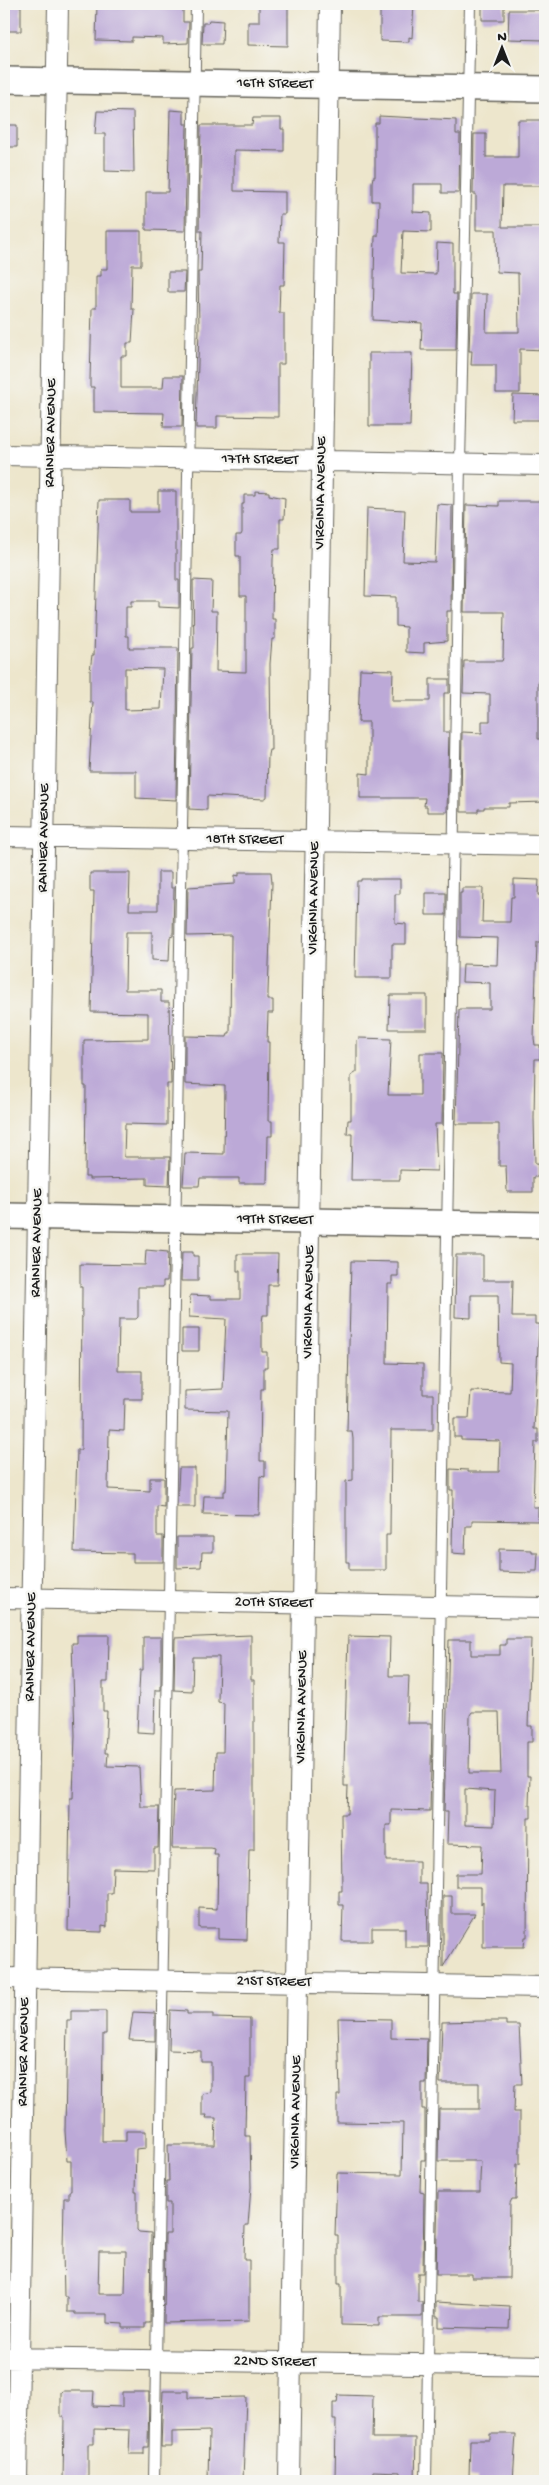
<svg xmlns="http://www.w3.org/2000/svg" width="549" height="2485" font-family="'Gochi Hand',sans-serif">
  <style>
    .building { fill: #bca9d7; fill-rule: evenodd }
    .lines { fill: none; stroke-linecap: round; stroke-linejoin: round }
    .service-casing { stroke: #65635a; stroke-width: 12 }
    .minor-casing { stroke: #65635a; stroke-width: 22 }
    .tertiary-casing { stroke: #65635a; stroke-width: 28 }
    .service { stroke: #fff; stroke-width: 10 }
    .minor { stroke: #fff; stroke-width: 20 }
    .tertiary { stroke: #fff; stroke-width: 25 }
    .labels { text-anchor: middle; dominant-baseline: central; stroke-width: 5; stroke-linejoin: round; paint-order: stroke }
    .street-label { font-size: 15px; fill: #1c1c1c; stroke: #f6f6f2 }
  </style>
  <rect width="100%" height="100%" fill="#f6f6f2"/>
  <filter id="ink" filterUnits="userSpaceOnUse"><feTurbulence type="fractalNoise" baseFrequency=".02" numOctaves="2"/><feDisplacementMap in="SourceGraphic" scale="10" xChannelSelector="R" yChannelSelector="G"/><feConvolveMatrix kernelMatrix="1 2 1 2 8 2 1 2 1" color-interpolation-filters="sRGB"/></filter>
  <filter id="wash" filterUnits="userSpaceOnUse"><feTurbulence type="fractalNoise" baseFrequency=".0096" numOctaves="4" result="noise"/><feDisplacementMap in="SourceGraphic" scale="20" xChannelSelector="R" yChannelSelector="G"/><feGaussianBlur stdDeviation="1.12" result="paint"/><feColorMatrix in="noise" values="0 0 0 0 0 0 0 0 0 0 0 0 0 0 0 0 0 1.4 0 .05"/><feComposite in="paint" operator="in"/></filter>
  <g filter="url(#wash)">
    <rect width="100%" height="100%" fill="#ede6cc"/>
    <g id="blocks">
      <path class="building" d="M97,4H183V22H189L188,43L163,44V38L132,37V41L96,40Z
        M259,4H288V46L248,45V22H259Z
        M380,4H414L412,38L409,37V42L380,41Z
        M482,4H504V20H482Z
        M4,6H21V31H4Z
        M509,10H545V40L508,39Z
        M209,20L223,21L222,44H202L203,23H208Z
        M170,110L184,111V124H187L185,231L146,230V192H168Z
        M97,111L133,112L134,172L105,171V134H95Z
        M379,116L456,120V134H460L459,193H442V184H413V212L431,213V232L403,231L401,273L436,274L437,243L453,244V294H457L456,350H421L422,323L373,320L375,236H378L379,201H372V182L373,177H375V123H379Z
        M253,118H281V129H284V151L234,150V191L285,192V214H280L279,242H285L284,285H280L279,313H284V364H278V417L217,416V428H196L199,328L198,272H201L202,231H199L201,125H252Z
        M518,120H545V186H503L502,227H545V350L520,349V393H496V365H471L472,351H469L471,294H487L486,332H519L518,273L497,272L496,230H476V194H473L474,134H486V157H518Z
        M4,125H17V147H4Z
        M107,231H141V265H132L131,309H134L132,343H127V356H121V388H163L164,376H183L182,427H163L164,413L94,412V387H90V380L92,308H96V276H101V269H107Z
        M168,272H185L184,292H168Z
        M369,353H412L410,426H369Z
        M513,395L545,396V420H512Z
        M158,491H176V580H179V608L158,607V601H131V607H126V636H129V648H178L176,800L136,798V771H89L93,702H90V671L92,655H94L99,500H130V512H158ZM125,668L163,669L161,709L125,710Z
        M255,491L269,492V495L285,498L284,519H280V549H274L273,559L272,619H275V639H272L270,664L271,750H269L268,755L267,797L264,799L207,796V810L189,809L192,648H194L193,580L212,581L211,611H217L216,671L246,672V596H240V556H236V535H241L242,533V504H244V495H255Z
        M499,501H544L545,682H538V739H545V802L509,803V807H484V809H478V812H461L462,732L482,733V721H490V694L463,693L464,661H502L503,658L504,612H464L466,505L499,506Z
        M437,504L452,505L451,611H447V641L424,643V653L406,652V627L396,626V597L365,596L367,508L405,510L403,561L435,562Z
        M360,669L393,670L392,701H430V679H449V693H444V732H449L447,812H427V806H424L425,798H360V773L369,774V722H358Z
        M158,872H171V888H174L173,936L170,937L169,961L152,960V932H126L125,990H161V1002H169L171,1084H167V1125L125,1124L124,1157H170L169,1186L147,1185V1178L89,1179V1177H85L86,1086H84V1040L148,1039V1013L91,1012L94,891H90V873H130L129,910H158Z
        M239,872H271L272,883L268,992V1000H273V1013H268L267,1042H269L268,1121H272V1136H268L267,1183H239V1178H200L199,1186H183L185,1153L224,1154L225,1086L185,1084V1036L227,1037L228,1033H230L231,935L187,936L188,887L235,884V875L239,876Z
        M361,879H400V894H395V923L406,924V944H392V978H355L357,881H361Z
        M514,879L539,880L538,895L543,896L541,942H537L534,1038L535,1045H540V1059H535L534,1118L535,1164H538V1177H533V1192H507L506,1166H499V1124H456L459,1009H490V983L462,982L463,964L497,965L498,938L460,937V893H462V888H483L482,922H510L511,897H514Z
        M426,893H446V915H426Z
        M390,995H427V1029H389Z
        M359,1038L391,1039L388,1095H420V1053H443L442,1124H435L437,1171L400,1170V1180H351L352,1134H347L348,1120H351V1076L357,1072V1040Z
        M146,1250L168,1252L167,1281H163V1287H138V1317L136,1319H119L118,1371H142V1399H125L124,1431L109,1430L108,1489L150,1491V1478H164V1507L157,1506V1536H163V1562H133V1553L74,1552L77,1450H81L82,1287H80V1264L145,1265Z
        M182,1252H193V1256H198V1281H181Z
        M237,1254H278L277,1285H268V1315H263L262,1322V1352H267V1367H264V1389H261L260,1461H265V1477L260,1476L259,1515L203,1514L204,1496H224V1491H226L228,1411L185,1410V1391L223,1389L226,1319L189,1317L190,1295L211,1296V1299H240V1271H237Z
        M456,1255H483V1280H513L512,1317H535V1324H539L534,1429H538V1442H535L533,1507H538V1521L472,1520V1526H466L465,1554L452,1553L453,1490H450V1469L468,1470V1472H499L500,1441L461,1440V1437H454V1418H469L471,1391L510,1392L511,1363L499,1362L498,1295H471V1318L455,1317Z
        M351,1261L398,1262V1276H392V1284H388L387,1363L423,1364V1394H433V1430H391L390,1535H386V1570H349V1562H346V1481L353,1480V1439L352,1431H347Z
        M182,1329H199V1351H182Z
        M179,1468H195V1507H177Z
        M177,1537H213V1552H202L201,1567L177,1568Z
        M499,1549L532,1550V1553H538L537,1571H532V1573L499,1572Z
        M77,1635H109L108,1682H103V1711H107L105,1753H108L107,1766L139,1767L141,1807H159L158,1848H154V1869L113,1868L112,1893H107V1927L102,1926V1932L68,1931L70,1798H73L75,1735L72,1643H77Z
        M251,1635V1680H254V1850H249L247,1940L218,1939V1928H199V1908L217,1909L218,1855H214L215,1849L211,1848H172L174,1791L215,1790L216,1752H223L224,1703L218,1702L219,1657H193L192,1691L174,1690L175,1638Z
        M348,1636L390,1637L389,1676H409L407,1723H432L430,1811L391,1810V1825H386V1861H419V1884H427L428,1947H405V1928H372V1941H342L343,1905H339V1891H342L341,1814H347L348,1786H344V1764Z
        M143,1637H161V1690H155L154,1733L137,1732L140,1670H143Z
        M506,1639H531L528,1726H532V1742H527V1776H530L529,1805H531V1818H528L527,1937H525L524,1947H483V1901L481,1905V1887H456V1874H481L482,1845L447,1844L448,1812H444L449,1640H471V1655H500V1645H506ZM472,1712H499L501,1773H469L470,1715ZM465,1789L495,1791L494,1826L465,1825Z
        M443,1896H452V1914H475L443,1967Z
        M170,2010L187,2011V2014H213V2018L250,2019V2078H246L245,2133V2136H250L251,2187L248,2225H245L244,2260H249V2321L164,2323L165,2234H170V2203H166V2181H169L168,2145H215L216,2118H206L207,2115H202V2094L211,2092V2062H201V2051L169,2050Z
        M71,2011H106V2034H103L102,2141H126V2131H146V2148L136,2149L135,2192H137V2230L139,2232L151,2233L150,2323H145V2328H123V2324L107,2323V2314H75V2312H67V2297H64L63,2250L64,2198H69V2191H71V2161H67L65,2131L67,2020H71ZM99,2251H126L125,2294H98Z
        M133,2012L155,2013V2041L129,2040Z
        M338,2018L391,2019V2038L427,2039L426,2083H422V2109H425V2160H421L420,2191L424,2192L423,2273H418V2302H422V2317H379V2326L341,2325V2284H338V2235H335L337,2173L402,2174L403,2123L337,2122V2095H340Z
        M484,2021H506V2025H519L522,2084H515L514,2112H520V2164H517L516,2199H512L510,2203L509,2278H472V2274H436L438,2192H480V2178L481,2161H438L439,2109H479V2083H440L442,2022Z
        M436,2302L510,2306L509,2329L439,2327V2317H436Z
        M64,2391H94L93,2406L122,2407V2392H149L148,2447H144V2454H129L130,2430L94,2429V2444H88V2481H63L64,2417H61V2392Z
        M163,2391H188V2398L246,2397L243,2481H208L209,2431L172,2432V2447H161Z
        M338,2395L373,2396L372,2438H416L415,2481H400V2472L373,2471L372,2481H335L336,2420H333V2403H337Z
        M490,2434H516L513,2481H477V2477H469L470,2440H490Z"/>
    </g>
  </g>
  <g filter="url(#ink)">
    <use href="#blocks" fill-opacity="0" stroke="#65635a" stroke-width="1"/>
    <g class="lines">
      <g class="service-casing">
        <path id="service" d="M154,2481L196,4
          M426,2481L460,463L470,4"/>
      </g>
      <g class="minor-casing">
        <path id="minor" d="M4,455L545,465
          M4,836L545,845
          M4,1598L545,1608
          M4,1978L545,1987
          M4,2358L545,2366
          M17,2481L58,4
          M289,2481C304,1655 313,830 330,4"/>
      </g>
      <g class="tertiary-casing">
        <path id="tertiary" d="M4,80L545,89
          M4,1216L545,1225"/>
      </g>
      <use href="#service" class="service"/>
      <use href="#minor" class="minor"/>
      <use href="#tertiary" class="tertiary"/>
    </g>
  </g>
  <g class="labels">
    <g class="street-label">
      <text transform="translate(275 84) rotate(1)">16TH STREET</text>
      <text transform="translate(51 433) rotate(-89)">RAINIER AVENUE</text>
      <text transform="translate(260 460) rotate(1)">17TH STREET</text>
      <text transform="translate(321 493) rotate(-89)">VIRGINIA AVENUE</text>
      <text transform="translate(44 838) rotate(-89)">RAINIER AVENUE</text>
      <text transform="translate(245 840) rotate(1)">18TH STREET</text>
      <text transform="translate(314 898) rotate(-89)">VIRGINIA AVENUE</text>
      <text transform="translate(275 1220) rotate(1)">19TH STREET</text>
      <text transform="translate(37 1243) rotate(-89)">RAINIER AVENUE</text>
      <text transform="translate(309 1302) rotate(-89)">VIRGINIA AVENUE</text>
      <text transform="translate(274 1603) rotate(1)">20TH STREET</text>
      <text transform="translate(31 1647) rotate(-89)">RAINIER AVENUE</text>
      <text transform="translate(302 1707) rotate(-89)">VIRGINIA AVENUE</text>
      <text transform="translate(274 1982) rotate(1)">21ST STREET</text>
      <text transform="translate(24 2052) rotate(-89)">RAINIER AVENUE</text>
      <text transform="translate(296 2112) rotate(-89)">VIRGINIA AVENUE</text>
      <text transform="translate(275 2362) rotate(1)">22ND STREET</text>
    </g>
  </g>
  <rect width="549" height="2485" fill="none" stroke="#f6f6f2" stroke-width="20"/>
  <g transform="translate(502 48)" stroke="#f6f6f2" stroke-width="4" paint-order="stroke">
  <path d="M0-4L9 19L0 12L-9 19Z" fill="#1c1c1c"/>
  <text y="-8" font-size="14" font-weight="bold" text-anchor="middle" fill="#1c1c1c">N</text>
  </g>
</svg>
